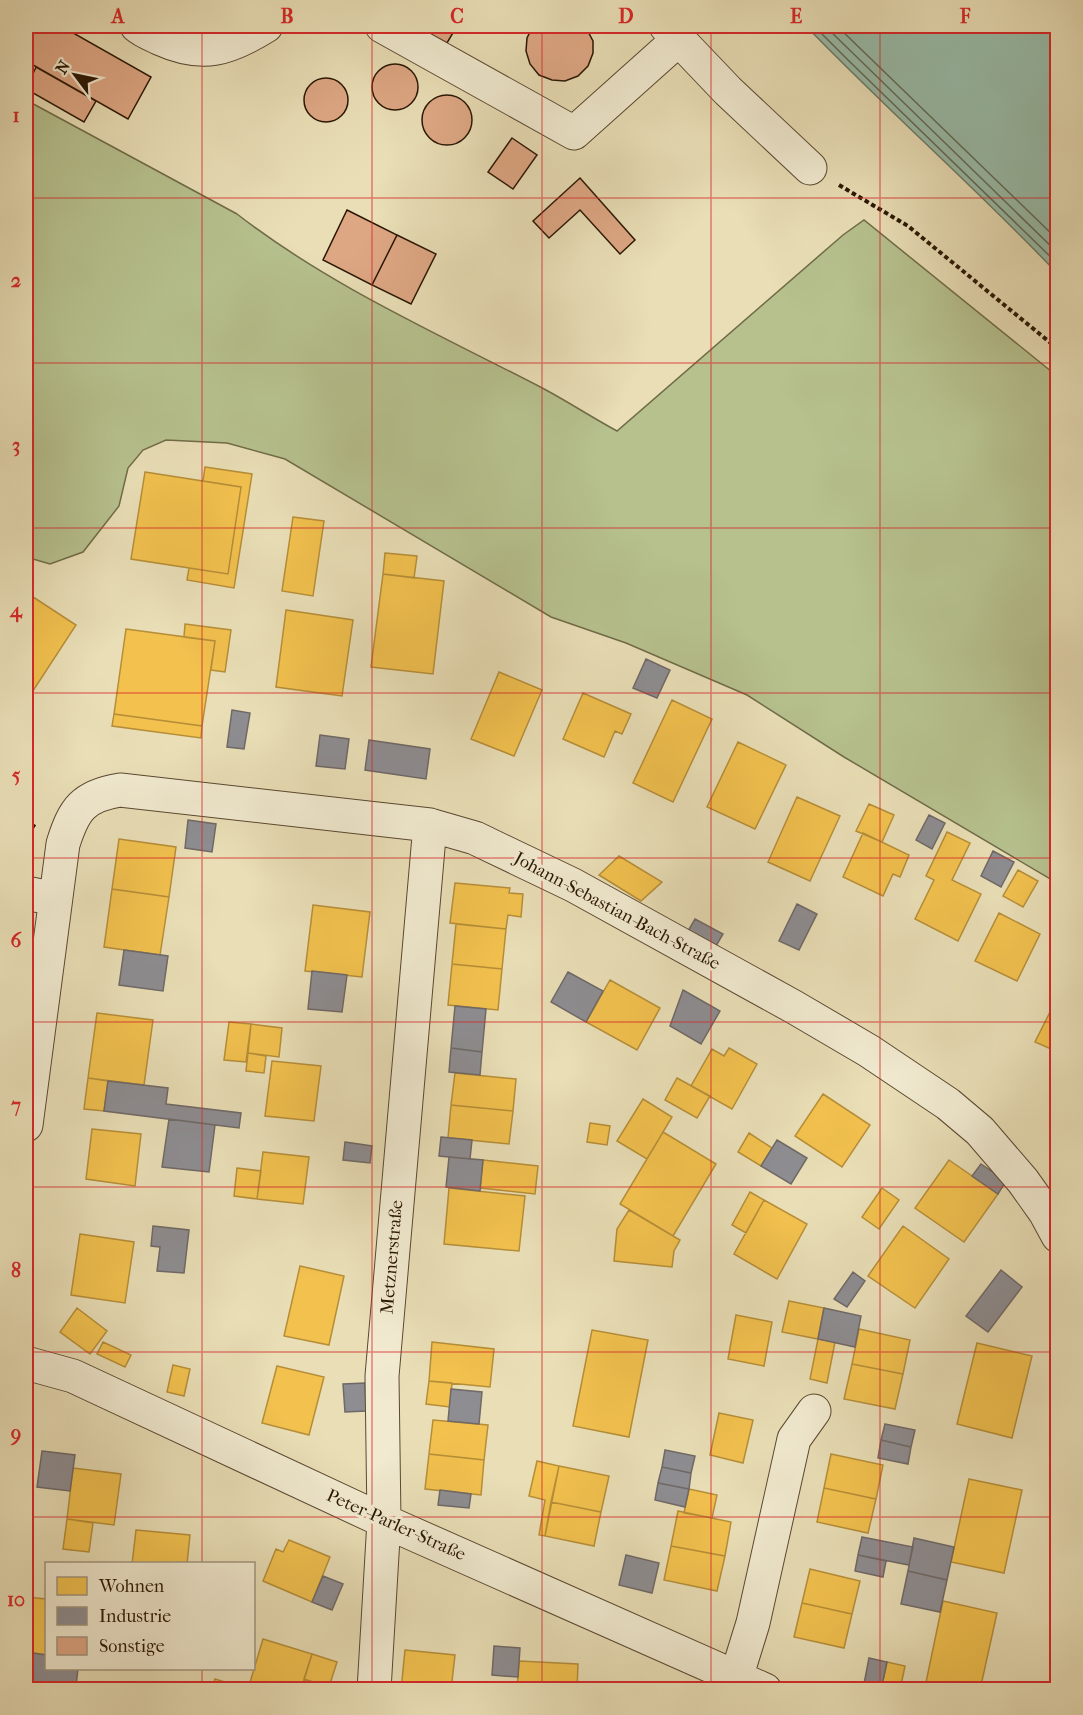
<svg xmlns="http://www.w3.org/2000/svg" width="1083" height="1715" font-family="'IM FELL French Canon',serif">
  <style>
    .green { fill: #b6c18e; stroke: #706c48; stroke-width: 1.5 }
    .water { fill: #98bca9; stroke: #6c7a67; stroke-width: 1.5 }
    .homes { fill: #f2c14e; stroke: #b68e38; stroke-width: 1.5 }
    .industry { fill: #8d8d92; stroke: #6f6967; stroke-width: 1.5 }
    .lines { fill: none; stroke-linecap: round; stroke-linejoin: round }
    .shore { stroke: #616956; stroke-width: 1.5 }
    .building { fill: #dea784; stroke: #2a1603; stroke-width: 1.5 }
    .minor-casing { stroke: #5a4830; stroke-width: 35 }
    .path { stroke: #2a1603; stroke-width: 4; stroke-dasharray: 4.5 3; stroke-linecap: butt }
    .minor { stroke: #f1ead0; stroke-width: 33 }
    .grid { fill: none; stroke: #d62828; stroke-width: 1.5; stroke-opacity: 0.55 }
    .labels { text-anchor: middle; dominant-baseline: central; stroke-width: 6; stroke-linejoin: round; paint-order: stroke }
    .street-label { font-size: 18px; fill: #2a1603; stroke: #f1ead0 }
    .neatline { fill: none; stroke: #d62828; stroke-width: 2 }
    .grid-label { font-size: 20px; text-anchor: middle; font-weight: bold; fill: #d62828 }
  </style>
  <rect width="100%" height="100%" fill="#e9deb6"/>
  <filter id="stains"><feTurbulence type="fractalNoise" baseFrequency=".00333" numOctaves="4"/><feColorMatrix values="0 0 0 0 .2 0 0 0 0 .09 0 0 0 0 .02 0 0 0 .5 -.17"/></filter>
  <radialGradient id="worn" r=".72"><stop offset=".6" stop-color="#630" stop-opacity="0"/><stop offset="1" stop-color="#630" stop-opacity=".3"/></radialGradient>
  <path class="green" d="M26,100L237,214C331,287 441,335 546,390C570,403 593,418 617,431L843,235L864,220L1057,376V883L844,757L747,695L626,643L551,617L285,459L227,443L166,440L143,450L128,468L119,506L83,552L50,564L26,557Z"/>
  <path class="water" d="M806,26H1057V273C976,188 887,110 806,26Z"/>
  <path class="homes" d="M205,467L252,474L234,588L187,580L189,568L228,574L241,487L203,481Z
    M145,472L241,487L228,574L131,559Z
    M293,517L324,521L313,596L282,591Z
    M385,553L417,556L414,578L383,574Z
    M383,574L444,581L433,674L371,667Z
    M30,595L76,625L29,697L26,695V603Z
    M286,610L353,620L342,696L276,687Z
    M185,624L231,630L225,672L211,670L215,641L184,637Z
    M126,629L215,641L202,726L114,714Z
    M499,672L542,690L514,756L471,739Z
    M583,693L631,714L622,734L615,731L604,757L563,739Z
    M672,700L712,719L673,802L633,783Z
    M114,714L202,726L201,738L112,726Z
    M738,742L786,765L755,829L707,807Z
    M797,797L840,816L810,881L768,862Z
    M869,804L894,815L882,842L856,831Z
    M947,832L970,843L952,880L981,894L958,941L915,919L934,880L926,876Z
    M863,833L909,855L900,877L893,874L883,896L843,877Z
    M119,839L176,847L169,897L112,889Z
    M619,856L662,882L641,901L599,875Z
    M1018,870L1038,881L1023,907L1003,896Z
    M455,883L510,888L509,893L523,894L521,917L508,915L506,929L450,923Z
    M112,889L169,897L160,955L104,947Z
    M313,905L370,912L362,977L305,971Z
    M999,913L1040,934L1017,981L975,961Z
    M456,924L506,929L502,969L452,964Z
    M452,964L502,969L498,1010L448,1005Z
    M610,980L660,1008L637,1050L586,1022Z
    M1055,1002L1058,1003V1052L1035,1042Z
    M97,1013L153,1020L144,1085L88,1078Z
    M229,1022L251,1024L246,1062L224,1060Z
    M251,1024L282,1028L279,1057L248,1053Z
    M729,1048L757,1064L732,1109L691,1086L712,1049L724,1056Z
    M248,1053L266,1056L264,1073L246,1071Z
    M272,1061L321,1066L314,1121L265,1116Z
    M455,1073L516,1079L513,1111L451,1105Z
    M88,1078L108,1081L104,1111L84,1109Z
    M677,1078L710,1096L697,1118L665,1100Z
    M823,1094L870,1125L842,1167L795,1136Z
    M643,1099L672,1117L647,1159L617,1141Z
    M451,1105L513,1111L509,1144L448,1138Z
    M590,1123L610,1126L607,1145L587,1142Z
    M92,1129L141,1134L135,1186L86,1179Z
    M663,1132L716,1164L673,1236L620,1204Z
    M749,1133L772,1148L761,1166L738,1152Z
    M263,1152L309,1157L303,1204L257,1199Z
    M483,1160L538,1166L535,1194L480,1188Z
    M949,1160L998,1194L964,1242L915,1208Z
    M237,1168L261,1171L257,1199L234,1196Z
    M449,1188L525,1196L519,1251L444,1244Z
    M882,1188L899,1200L879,1229L862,1217Z
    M750,1192L764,1200L746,1233L732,1225Z
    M764,1200L807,1224L777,1279L734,1254Z
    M629,1210L680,1240L674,1251L672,1267L614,1261L617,1229Z
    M903,1226L949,1259L915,1308L868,1276Z
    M80,1234L134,1242L125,1303L71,1295Z
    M300,1266L344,1276L329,1345L284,1336Z
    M789,1301L824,1308L818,1339L782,1332Z
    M77,1308L107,1331L90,1354L60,1332Z
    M736,1315L772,1322L764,1366L728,1359Z
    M859,1329L910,1340L903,1374L852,1364Z
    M592,1330L648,1340L629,1437L573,1426Z
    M818,1339L835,1342L827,1383L810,1379Z
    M103,1342L131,1355L125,1367L97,1354Z
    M432,1342L494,1349L490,1387L429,1381Z
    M977,1343L1032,1356L1012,1438L957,1424Z
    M852,1364L903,1374L895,1409L844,1399Z
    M173,1365L190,1369L184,1396L167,1392Z
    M277,1366L324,1377L309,1435L262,1423Z
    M429,1381L452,1383L450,1407L426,1404Z
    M719,1413L753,1420L743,1463L710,1455Z
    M433,1420L488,1425L484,1460L429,1454Z
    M429,1454L484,1460L481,1495L425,1489Z
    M831,1454L883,1465L876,1499L824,1488Z
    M537,1461L559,1466L545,1536L539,1535L545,1500L529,1496Z
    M559,1466L609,1476L601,1512L551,1502Z
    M73,1468L121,1474L114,1525L67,1519Z
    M969,1479L1022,1490L1004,1573L951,1562Z
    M824,1488L876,1499L868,1533L817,1522Z
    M689,1489L717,1495L712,1518L684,1513Z
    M551,1502L601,1512L594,1546L545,1536Z
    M678,1511L731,1522L725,1556L671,1546Z
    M67,1519L93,1523L89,1552L63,1549Z
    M136,1530L190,1535L187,1564H132Z
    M289,1540L330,1557L312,1602L263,1581L276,1549L283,1552Z
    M671,1546L725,1556L717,1591L664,1580Z
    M810,1569L860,1581L852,1614L802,1603Z
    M26,1597L46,1599V1655L26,1652Z
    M943,1601L997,1613L980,1690H938L925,1687Z
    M802,1603L852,1614L844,1648L794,1637Z
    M263,1639L312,1654L301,1690L248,1689Z
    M405,1650L455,1655L451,1690H401Z
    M312,1654L337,1662L329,1687L304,1679Z
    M519,1661L578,1664L577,1690H517Z
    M887,1662L905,1666L900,1690H881Z
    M215,1679L248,1689L251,1690H211Z"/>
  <path class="industry" d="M646,659L670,670L657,698L633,688Z
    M232,710L250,713L244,749L227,747Z
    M320,735L349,739L345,769L316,766Z
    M369,740L430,749L426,779L365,770Z
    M929,815L945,823L932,849L916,840Z
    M188,820L216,824L212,852L185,848Z
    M993,851L1014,862L1001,887L981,876Z
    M797,904L817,914L799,950L779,941Z
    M695,919L723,934L716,946L688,931Z
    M124,950L168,956L163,991L119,985Z
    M312,971L347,975L342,1012L308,1009Z
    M568,972L603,991L586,1022L551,1002Z
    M683,990L720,1011L701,1044L670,1026Z
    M455,1006L486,1009L482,1052L451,1048Z
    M451,1048L482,1052L480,1075L449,1072Z
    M108,1081L168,1088L166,1104L241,1113L239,1128L104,1111Z
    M169,1119L215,1125L209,1172L162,1167Z
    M441,1137L472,1140L470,1159L439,1156Z
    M777,1140L807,1158L791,1184L761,1166Z
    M345,1142L372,1146L370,1163L343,1160Z
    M449,1157L483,1160L480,1191L446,1187Z
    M981,1164L1006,1181L998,1194L972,1176Z
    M153,1226L189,1230L184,1273L157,1271L160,1247L151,1246Z
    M1001,1270L1022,1287L988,1332L966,1316Z
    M853,1272L865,1281L847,1307L834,1299Z
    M824,1308L861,1316L855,1347L818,1339Z
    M365,1383L366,1411L345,1412L343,1384Z
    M451,1389L482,1392L479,1424L448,1421Z
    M885,1424L915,1430L911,1447L881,1440Z
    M881,1440L911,1447L908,1464L878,1458Z
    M665,1450L695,1456L691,1473L662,1467Z
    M42,1451L75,1455L70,1491L37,1487Z
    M662,1467L691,1473L689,1489L658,1483Z
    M658,1483L689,1489L685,1507L655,1500Z
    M440,1490L471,1494L469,1508L438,1505Z
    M862,1537L913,1547L909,1565L858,1555Z
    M914,1538L954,1547L947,1580L908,1571Z
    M626,1555L659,1563L652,1593L619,1585Z
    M858,1555L886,1561L883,1577L855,1571Z
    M908,1571L947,1580L940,1612L901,1604Z
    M323,1576L343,1584L332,1610L312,1602Z
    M494,1646L520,1648L518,1677L492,1675Z
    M26,1652L46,1655V1668H78L76,1687L26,1682Z
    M869,1658L887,1662L881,1690L863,1689Z"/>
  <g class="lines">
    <path class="shore" d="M814,26L849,61L1058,264
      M825,26L1058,253
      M837,26L1058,240"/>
  </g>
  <path class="building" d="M36,26H61L151,77L128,119L26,61V43Z
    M415,26H457L447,43Z
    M533,26H585L593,41V53L588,66L578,76L565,81L552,80L539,75L530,64L526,51L527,38Z
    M372 87a23 23 0 1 1 46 0a23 23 0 1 1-46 0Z
    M36,67L96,101L84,122L26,89Z
    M304 100a22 22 0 1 1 44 0a22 22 0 1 1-44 0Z
    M422 120a25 25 0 1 1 50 0a25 25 0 1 1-50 0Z
    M512,138L537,155L513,189L488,172Z
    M580,178L635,240L620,254L580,210L549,238L533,221Z
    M347,210L397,235L372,285L323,260Z
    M397,235L436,254L411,304L372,285Z"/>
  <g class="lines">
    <g class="minor-casing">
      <path id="minor" d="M137,26C144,32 153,35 161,39C203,58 229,49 266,26
        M382,26L574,133L679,39
        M666,26L728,91L810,168
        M26,893L55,899
        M26,1125L63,844C74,809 83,796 120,790L430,825L475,838L573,885L794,1007L869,1051L948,1104L980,1131L1023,1181L1045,1212L1058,1236
        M26,1363L73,1376L384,1521L765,1690
        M736,1678L753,1623L794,1439L814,1411
        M374,1690L384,1521L382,1376L430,825"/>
    </g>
    <path class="path" d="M839,185L908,226L1058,349
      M26,821L35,827"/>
    <use href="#minor" class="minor"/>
  </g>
  <path class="grid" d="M202,26V1564M372,26V1690M542,26V1690M711,26V1690M880,26V1690M26,198H1058M26,363H1058M26,528H1058M26,693H1058M26,858H1058M26,1022H1058M26,1187H1058M26,1352H1058M26,1517H1058M202,1668V1690"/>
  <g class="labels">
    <g class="street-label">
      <text transform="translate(617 911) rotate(28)">Johann-Sebastian-Bach-Straße</text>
      <text transform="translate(392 1257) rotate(-85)">Metznerstraße</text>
      <text transform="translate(396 1525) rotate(24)">Peter-Parler-Straße</text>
    </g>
  </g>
  <rect width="1083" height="1715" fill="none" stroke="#e9deb6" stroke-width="66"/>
  <rect x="45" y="1562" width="210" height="108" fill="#f1ead0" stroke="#a1957e" stroke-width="1.5"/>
  <rect x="57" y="1577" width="30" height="18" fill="#f2c14e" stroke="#a1957e" stroke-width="1.5"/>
  <text x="99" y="1592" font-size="18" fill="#2a1603">Wohnen</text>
  <rect x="57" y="1607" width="30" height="18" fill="#8d8d92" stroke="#a1957e" stroke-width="1.5"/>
  <text x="99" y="1622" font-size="18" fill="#2a1603">Industrie</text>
  <rect x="57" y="1637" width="30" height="18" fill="#dea784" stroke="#a1957e" stroke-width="1.5"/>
  <text x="99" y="1652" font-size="18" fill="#2a1603">Sonstige</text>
  <g transform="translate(75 75) rotate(302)" stroke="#f1ead0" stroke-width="4.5" paint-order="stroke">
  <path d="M0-4.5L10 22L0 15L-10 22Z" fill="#2a1603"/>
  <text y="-9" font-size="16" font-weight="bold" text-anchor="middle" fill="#2a1603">N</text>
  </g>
  <rect x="33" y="33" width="1017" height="1649" class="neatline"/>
  <g class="grid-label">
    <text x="118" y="23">A</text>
    <text x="287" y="23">B</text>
    <text x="457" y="23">C</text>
    <text x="626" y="23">D</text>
    <text x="796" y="23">E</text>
    <text x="965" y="23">F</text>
    <text x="16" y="122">1</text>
    <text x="16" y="287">2</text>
    <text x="16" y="452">3</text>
    <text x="16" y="617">4</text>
    <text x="16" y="782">5</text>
    <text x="16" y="947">6</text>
    <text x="16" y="1112">7</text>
    <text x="16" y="1277">8</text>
    <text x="16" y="1441">9</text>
    <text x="16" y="1606">10</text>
  </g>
  <rect width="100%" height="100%" filter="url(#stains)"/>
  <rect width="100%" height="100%" fill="url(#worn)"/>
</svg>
